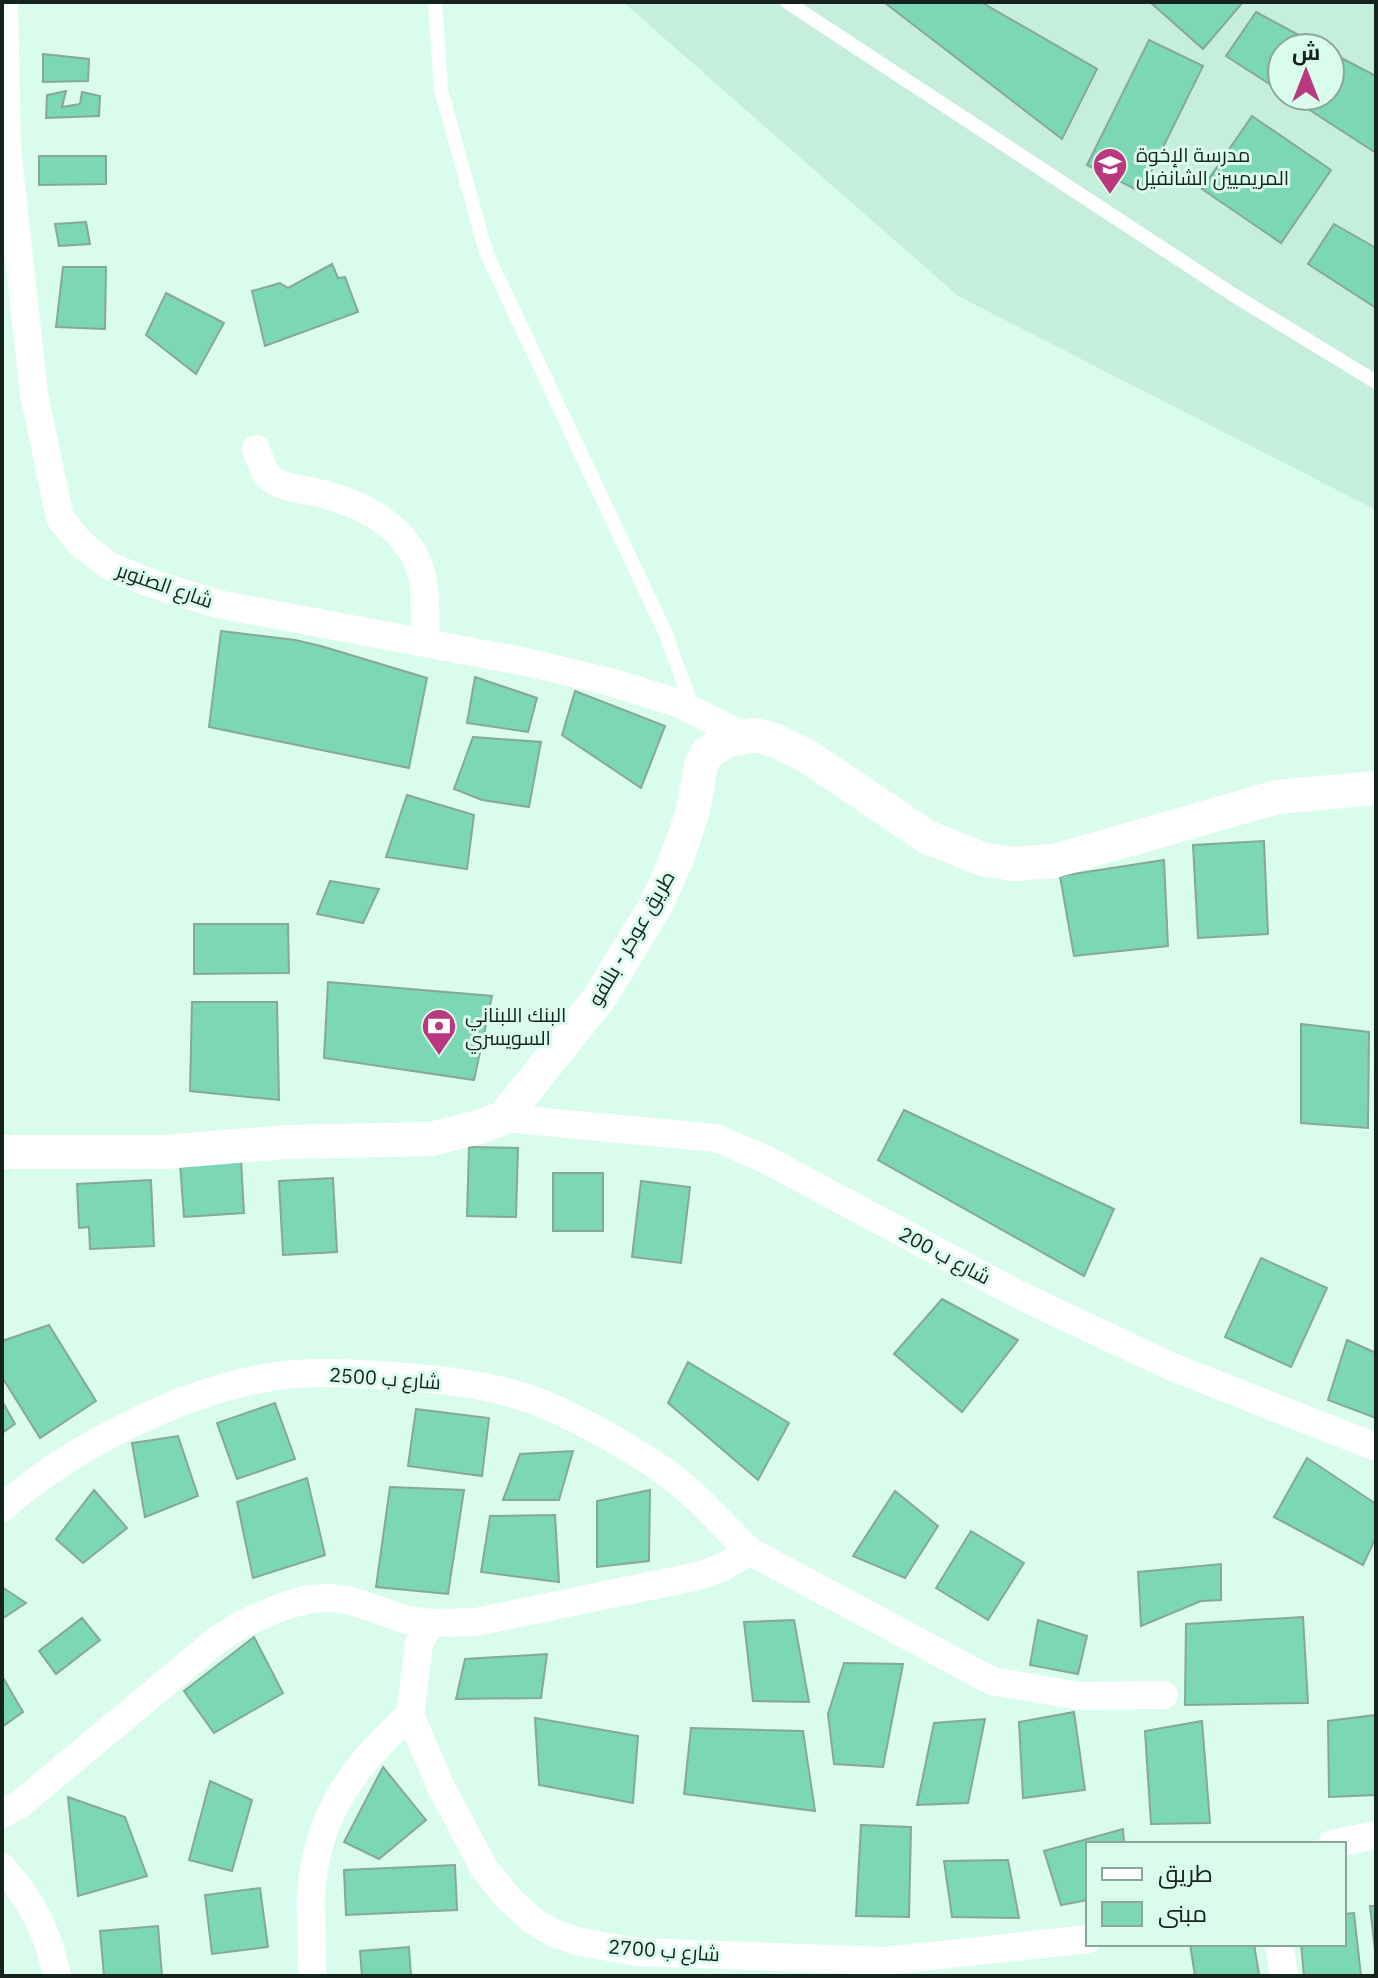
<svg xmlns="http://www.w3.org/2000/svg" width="1378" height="1978" font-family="'IBM Plex Sans',Cairo,sans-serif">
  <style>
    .built { fill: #c6eedd; fill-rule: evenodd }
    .building { fill: #7cd8b4; stroke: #87a799; stroke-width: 2 }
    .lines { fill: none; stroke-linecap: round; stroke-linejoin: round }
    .service { stroke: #fff; stroke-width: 14 }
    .minor { stroke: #fff; stroke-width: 28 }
    .tertiary { stroke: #fff; stroke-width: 34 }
    .labels { text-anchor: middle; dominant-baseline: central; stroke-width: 6; stroke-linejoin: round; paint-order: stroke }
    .poi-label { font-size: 20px; fill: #16221d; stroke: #dafced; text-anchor: start }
    .street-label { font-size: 20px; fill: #16221d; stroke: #dafced }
  </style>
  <rect width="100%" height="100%" fill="#dafced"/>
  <path class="built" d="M623,2H1376V510L958,296ZM1282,48H1330V96H1282Z"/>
  <path class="building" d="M981,2L1097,69L1062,139L885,3Z
    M1150,2H1243L1203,49Z
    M1256,12L1323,48H1282V92L1226,56Z
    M1149,40L1203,66L1141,192L1087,165Z
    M1330,52L1376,76V153L1288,96H1330Z
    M43,54L89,59L88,81L43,82Z
    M66,91L62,107L80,104L82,92L100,96L99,116L46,118L47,95Z
    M1252,116L1331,170L1281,243L1202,189Z
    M39,156H106V184L39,185Z
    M86,222L90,244L59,246L55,224Z
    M1334,224L1376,248V308L1308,264Z
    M332,264L338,278L345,277L358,312L265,346L252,291L280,283L288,288Z
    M63,267H106L105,329L56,327Z
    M166,293L224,323L196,374L146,335Z
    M221,631L295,640L321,646L427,678L409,768L209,727Z
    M475,677L537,698L528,732L467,723Z
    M575,691L665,726L641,788L562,735Z
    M473,737L541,742L529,807L482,800L454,789Z
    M407,795L474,815L467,869L386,857Z
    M1264,841L1268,934L1198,938L1193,845Z
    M1164,860L1168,946L1074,956L1060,876Z
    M330,881L379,889L363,923L317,914Z
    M194,924H288L289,973L194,974Z
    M328,982L492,996L474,1080L324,1058Z
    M192,1002H277L279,1100L190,1091Z
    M1301,1024L1369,1032L1368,1128L1301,1123Z
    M904,1110L1114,1209L1084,1276L878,1160Z
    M469,1147L518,1148L516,1217L467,1216Z
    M241,1160L244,1213L184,1217L180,1164Z
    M553,1173H603V1231H553Z
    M333,1178L337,1252L283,1255L279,1181Z
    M151,1180L154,1246L90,1249L89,1227L79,1228L77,1184Z
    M641,1181L690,1187L681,1263L632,1257Z
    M1261,1258L1327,1288L1291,1367L1225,1337Z
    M942,1299L1018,1340L962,1412L894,1354Z
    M49,1325L96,1401L40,1438L2,1377V1341Z
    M1347,1340L1376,1353V1418L1328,1400Z
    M688,1362L789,1423L758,1480L668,1403Z
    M2,1401L15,1424L2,1433Z
    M275,1403L295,1459L237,1479L217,1423Z
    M416,1409L489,1418L482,1476L408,1466Z
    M178,1436L198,1496L145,1517L132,1443Z
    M573,1451L559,1500H503L520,1454Z
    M1307,1458L1376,1504V1537L1363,1565L1274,1517Z
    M307,1478L325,1555L253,1578L237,1502Z
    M390,1487L464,1490L448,1594L376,1587Z
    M94,1490L127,1528L83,1563L56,1539Z
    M650,1490L649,1561L597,1567V1501Z
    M895,1491L938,1526L905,1578L853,1556Z
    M555,1515L559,1582L481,1572L490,1516Z
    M971,1531L1024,1563L988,1620L936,1588Z
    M1221,1564V1600L1201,1601L1141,1626L1138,1572Z
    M2,1587L26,1603L2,1619Z
    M1303,1617L1308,1703L1185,1705L1186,1624Z
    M82,1618L100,1640L56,1674L39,1651Z
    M794,1620L809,1702L753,1701L744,1622Z
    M1038,1620L1087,1636L1078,1674L1030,1665Z
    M254,1637L283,1693L214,1733L184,1691Z
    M547,1654L541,1698L456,1699L465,1659Z
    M844,1663L903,1664L883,1767L834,1764L828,1714Z
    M2,1676L23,1712L2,1727Z
    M1074,1712L1085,1790L1023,1798L1019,1722Z
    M1376,1715V1795L1329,1797L1328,1721Z
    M535,1718L638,1736L633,1803L539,1785Z
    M985,1719L968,1803L917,1805L934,1723Z
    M1202,1721L1210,1823L1151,1824L1145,1731Z
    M691,1728L803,1731L815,1811L684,1794Z
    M383,1767L426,1820L379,1859L344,1842Z
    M210,1781L252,1800L232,1871L189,1860Z
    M68,1797L125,1817L147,1876L78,1896Z
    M861,1825L911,1827L909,1917L856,1916Z
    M1123,1829L1124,1844H1088V1900L1061,1905L1044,1851Z
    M1008,1860L1019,1918L952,1917L944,1861Z
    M455,1865L457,1910L346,1915L344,1870Z
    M260,1888L268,1947L212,1954L205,1895Z
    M1370,1906H1376V1960Z
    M1354,1913L1361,1976H1304L1301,1944H1344V1914Z
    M158,1926L162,1976H104L100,1931Z
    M1190,1944H1254L1259,1974L1257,1976H1195Z
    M409,1947L411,1976H362L360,1951Z"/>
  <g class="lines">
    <path class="service" d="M435,2L441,90L486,252L665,632L693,709
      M787,2L1232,294L1376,382"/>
    <path class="minor" d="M4,2L7,149L34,394L60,518L80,543L109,566L150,583L218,604L526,662L610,682L678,703L744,736
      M256,449C259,457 263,471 269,477C281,488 300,489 315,492C365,504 417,530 424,587C426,605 425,625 425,643
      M503,1118L716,1138L765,1159L1017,1294L1172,1367L1376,1447
      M2,1508C74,1445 190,1386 285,1375C321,1371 358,1374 394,1376C434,1379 476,1383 514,1394C561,1407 615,1439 655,1465C691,1488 719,1521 749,1551L723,1567L698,1576L476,1622L430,1623L407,1620L352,1601L330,1598L308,1599L281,1607L242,1624L217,1640L20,1804L2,1814
      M749,1551L992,1681L1079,1696L1164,1695
      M430,1623L419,1644L410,1715L441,1787L484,1868L508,1898L531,1919L553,1933L580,1942L638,1952L885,1961L1088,1939
      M1332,1844L1376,1835
      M2,1867C33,1903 47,1929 57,1976
      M1279,1944L1284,1976
      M312,1976C313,1949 310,1922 311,1895C316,1815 353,1766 410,1715"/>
    <path class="tertiary" d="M2,1152H164L287,1142L431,1139L482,1126L503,1118L598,1000L611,979L656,905L677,858L693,811L701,765L707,753L728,740L755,735L774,740L807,756L927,837L982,859L1014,864L1054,861L1277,797L1376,788"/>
  </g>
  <defs>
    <g id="university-pin" transform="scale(1.8)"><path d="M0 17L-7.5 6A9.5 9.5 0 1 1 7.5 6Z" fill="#ba3880" stroke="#dafced"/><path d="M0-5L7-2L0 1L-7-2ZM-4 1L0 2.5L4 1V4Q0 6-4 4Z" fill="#fff"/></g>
    <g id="bank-pin" transform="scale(1.8)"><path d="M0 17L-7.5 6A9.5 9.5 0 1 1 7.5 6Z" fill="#ba3880" stroke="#dafced"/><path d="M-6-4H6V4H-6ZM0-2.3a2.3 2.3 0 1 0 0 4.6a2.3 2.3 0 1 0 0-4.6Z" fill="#fff"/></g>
  </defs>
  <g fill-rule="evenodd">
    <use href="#university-pin" x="1110" y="165"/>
    <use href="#bank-pin" x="439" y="1026"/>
  </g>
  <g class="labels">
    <g class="poi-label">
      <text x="1136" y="154">مدرسة الإخوة<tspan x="1136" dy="23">المريميين الشانفيل</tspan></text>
      <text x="465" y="1014">البنك اللبناني<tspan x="465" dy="23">السويسري</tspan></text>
    </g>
    <g class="street-label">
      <text transform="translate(165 585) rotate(19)">شارع الصنوبر</text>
      <text transform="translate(631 938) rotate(-60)">طريق عوكر - بللفو</text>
      <text transform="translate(945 1255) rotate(28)">شارع ب 200</text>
      <text transform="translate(385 1378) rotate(4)">شارع ب 2500</text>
      <text transform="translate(664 1950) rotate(4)">شارع ب 2700</text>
    </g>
  </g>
  <rect width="1378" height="1978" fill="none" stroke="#16221d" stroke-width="8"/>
  <rect x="1086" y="1842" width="260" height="104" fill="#dafced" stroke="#8ca59a" stroke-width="2"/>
  <rect x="1102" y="1868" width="40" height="12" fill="#ffffff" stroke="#8ca59a" stroke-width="2"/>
  <text x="1158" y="1882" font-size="24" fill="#16221d">طريق</text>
  <rect x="1102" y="1902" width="40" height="24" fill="#7cd8b4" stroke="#8ca59a" stroke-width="2"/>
  <text x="1158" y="1922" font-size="24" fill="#16221d">مبنى</text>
  <g transform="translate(1306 72)"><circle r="38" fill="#dafced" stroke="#8ca59a" stroke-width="2"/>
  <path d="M0-6L14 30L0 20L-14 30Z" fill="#ba3880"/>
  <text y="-12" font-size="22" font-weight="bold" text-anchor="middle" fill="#16221d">ش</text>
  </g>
</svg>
